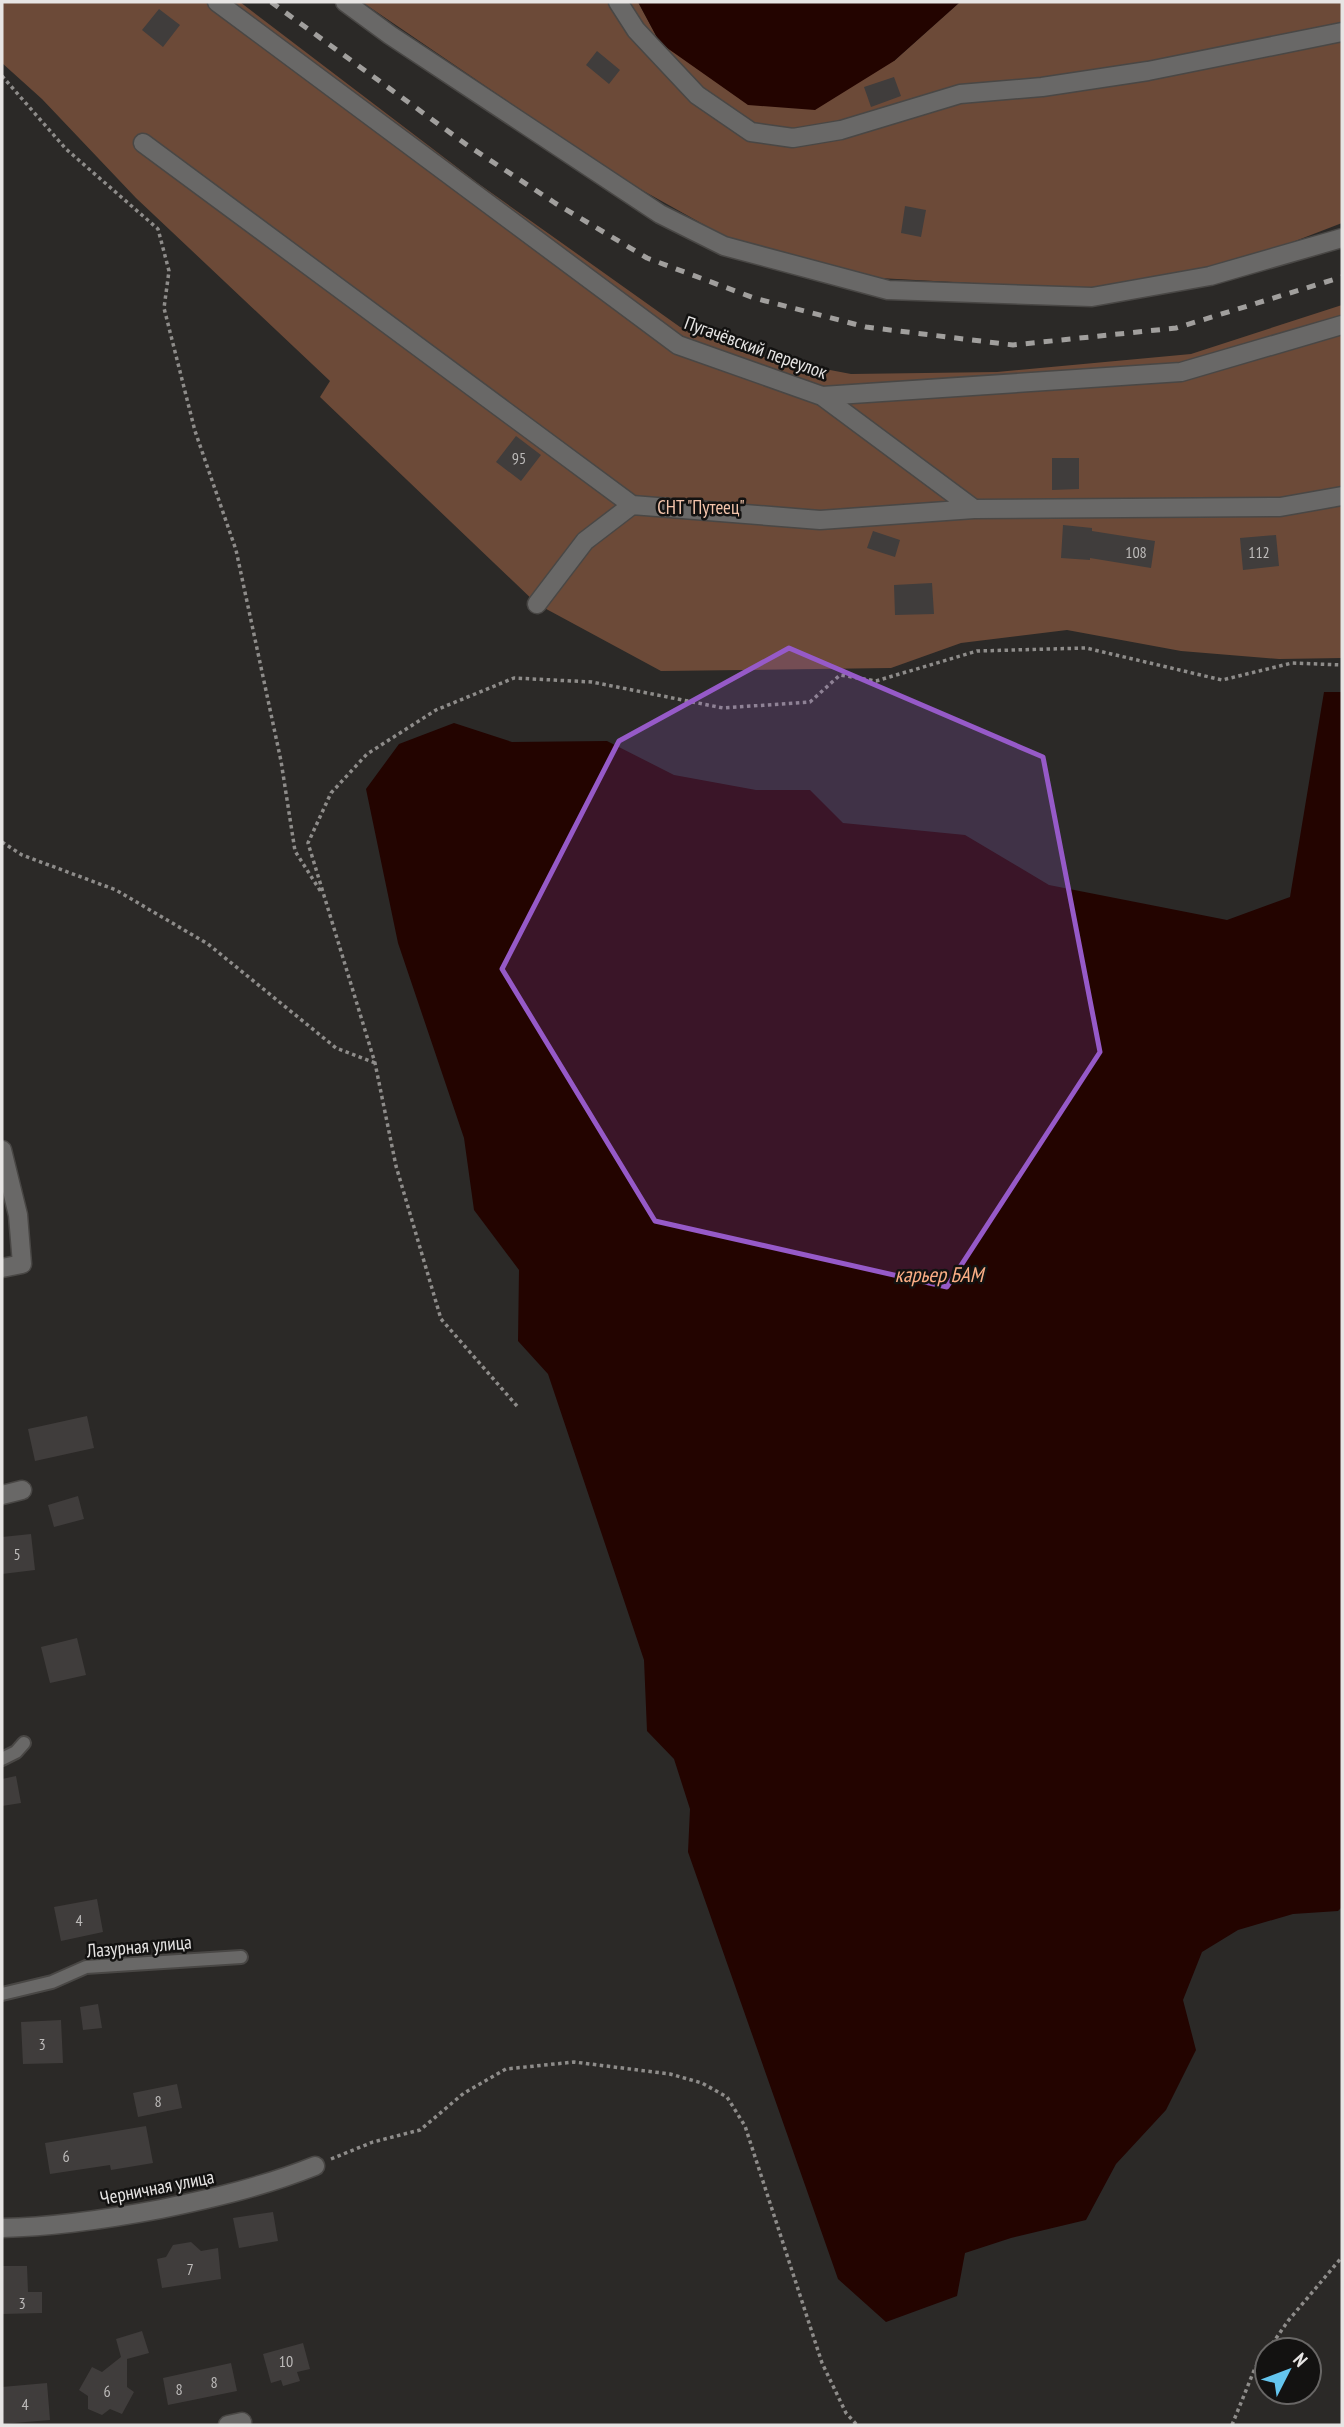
<svg xmlns="http://www.w3.org/2000/svg" width="1344" height="2427" font-family="'PT Sans Narrow',sans-serif">
  <style>
    .green { fill: #6c4a38 }
    .water { fill: #230400 }
    .building { fill: #403d3c }
    .lines { fill: none; stroke-linecap: round; stroke-linejoin: round }
    .service-casing { stroke: #494745; stroke-width: 16 }
    .minor-casing { stroke: #494745; stroke-width: 21 }
    .path { stroke: #8e8c8a; stroke-width: 3.5; stroke-dasharray: 3.5 3.5; stroke-linecap: butt }
    .service { stroke: #696867; stroke-width: 12 }
    .minor { stroke: #696867; stroke-width: 18 }
    .rail { stroke: #a19f9d; stroke-width: 5; stroke-dasharray: 9 9; stroke-linecap: butt }
    .marked { fill: #965ac8; fill-opacity: 0.2; stroke: #965ac8; stroke-width: 5; stroke-linejoin: round }
    .labels { text-anchor: middle; dominant-baseline: central; stroke-width: 5; stroke-linejoin: round; paint-order: stroke }
    .number-label { font-size: 16px; fill: #bdbbba }
    .street-label { font-size: 19px; fill: #e7e5e4; stroke: #131211 }
    .park-label { font-size: 19px; fill: #f4c5ac; stroke: #131211 }
    .water-label { font-size: 21px; font-style: italic; fill: #fcae85; stroke: #131211 }
  </style>
  <rect width="100%" height="100%" fill="#2b2927"/>
  <path class="green" d="M2,2H240L479,184L680,327L767,358L851,374L997,372L1191,354L1342,305V658L1279,659L1181,651L1067,630L961,643L891,668L661,671L537,604L320,397L330,381L136,198L42,99L2,63Z
    M362,2H638L660,43L894,61L960,2H1342V223L1246,260L1082,289L878,278L726,237L622,179Z"/>
  <path class="water" d="M638,2H960L894,61L815,110L748,105L660,43Z
    M1324,692H1342V1907L1338,1911L1293,1914L1238,1930L1202,1952L1183,2000L1196,2050L1166,2110L1116,2164L1086,2220L1011,2238L965,2253L957,2296L886,2322L838,2279L688,1852L690,1809L674,1759L647,1731L644,1660L548,1374L518,1341L519,1270L474,1210L464,1138L398,943L366,789L399,744L454,723L512,742L607,741L674,775L756,790H810L843,823L965,835L1049,885L1227,920L1290,897Z"/>
  <path class="building" d="M159,9L180,25L163,47L142,30Z
    M597,51L620,70L609,84L586,65Z
    M894,77L901,96L871,107L864,87Z
    M905,206L926,210L921,237L901,233Z
    M516,436L541,455L521,481L496,462Z
    M1052,458H1079V489L1052,490Z
    M1063,525L1092,528V531L1155,541L1151,568L1090,558V560L1061,558Z
    M873,531L900,540L895,557L867,548Z
    M1276,535L1279,566L1243,570L1240,538Z
    M932,583L934,614L895,615L894,585Z
    M87,1416L94,1448L35,1461L28,1429Z
    M78,1496L84,1519L54,1527L48,1505Z
    M31,1534L35,1570L2,1574V1537Z
    M77,1638L86,1675L50,1683L41,1647Z
    M16,1776L21,1803L2,1806V1779Z
    M97,1899L103,1932L61,1941L54,1907Z
    M98,2004L102,2028L83,2030L80,2007Z
    M61,2020L63,2063L23,2064L21,2022Z
    M177,2084L182,2108L138,2117L133,2093Z
    M146,2126L153,2163L111,2170L110,2165L50,2174L45,2143Z
    M273,2212L278,2241L239,2248L233,2218Z
    M191,2242L201,2251L218,2248L221,2279L162,2288L157,2259L166,2257L173,2245Z
    M2,2266H27L28,2292H42V2313L2,2314Z
    M142,2331L149,2353L127,2359V2387L134,2392L122,2414L110,2409L102,2415L88,2409V2396L79,2390L92,2367L102,2372L121,2357L116,2339Z
    M303,2343L310,2369L297,2372L300,2381L283,2386L281,2380L271,2383L263,2354Z
    M231,2363L237,2391L168,2405L163,2378Z
    M47,2383L50,2420L2,2424V2387Z"/>
  <g class="lines">
    <g class="service-casing">
      <path id="service" d="M2,1759L16,1752L24,1743
        M2,1994L52,1982L86,1967L241,1957"/>
    </g>
    <g class="minor-casing">
      <path id="minor" d="M217,2L678,345L822,396L1181,372L1342,325
        M345,2L390,35L660,214L724,246L888,290L1092,297L1210,276L1342,238
        M618,2L636,30L697,95L751,132L793,138L841,130L960,94L1042,87L1148,71L1342,32
        M143,143L632,505L820,520L974,509L1280,507L1342,496
        M822,396L974,509
        M537,604L585,541L632,505
        M2,1150L18,1215L22,1264L2,1268
        M2,1495L22,1490
        M2,2228C56,2227 108,2219 161,2209C214,2198 265,2186 315,2166
        M228,2425L242,2422"/>
    </g>
    <path class="path" d="M2,76L66,149L158,229L169,271L164,308L195,431L236,550L281,761L295,851L321,892
      M2,842L22,855L116,890L208,944L336,1048L375,1063
      M517,1406L441,1319L396,1166L375,1063L308,843L331,793L367,754L436,710L514,678L592,682L723,708L810,702L840,675L876,681L977,651L1086,648L1222,680L1292,663L1342,665
      M331,2159L373,2142L420,2130L464,2093L506,2069L574,2062L670,2074L702,2083L727,2097L745,2126L822,2363L846,2413L857,2425
      M1268,2350L1288,2321L1342,2257
      M1232,2425L1255,2368L1267,2351"/>
    <use href="#service" class="service"/>
    <use href="#minor" class="minor"/>
    <path class="rail" d="M271,2L467,145L555,203L647,258L754,298L866,327L1013,345L1176,328L1342,277"/>
  </g>
  <path class="marked" d="M789,648L1043,757L1100,1052L947,1287L655,1221L502,969L619,741Z"/>
  <g class="labels">
    <g class="number-label">
      <text x="519" y="458">95</text>
      <text x="1136" y="552">108</text>
      <text x="1259" y="552">112</text>
      <text x="17" y="1554">5</text>
      <text x="79" y="1920">4</text>
      <text x="42" y="2044">3</text>
      <text x="158" y="2101">8</text>
      <text x="66" y="2156">6</text>
      <text x="190" y="2269">7</text>
      <text x="22" y="2303">3</text>
      <text x="286" y="2361">10</text>
      <text x="214" y="2382">8</text>
      <text x="179" y="2389">8</text>
      <text x="107" y="2391">6</text>
      <text x="25" y="2404">4</text>
    </g>
    <g class="street-label">
      <text transform="translate(756 347) rotate(20)">Пугачёвский переулок</text>
      <text transform="translate(139 1946) rotate(-5)">Лазурная улица</text>
      <text transform="translate(157 2187) rotate(-11)">Черничная улица</text>
    </g>
    <g class="park-label">
      <text x="701" y="507">СНТ "Путеец"</text>
    </g>
    <g class="water-label">
      <text x="939" y="1274">карьер БАМ</text>
    </g>
  </g>
  <rect width="1344" height="2427" fill="none" stroke="#e7e5e4" stroke-width="7"/>
  <g transform="translate(1288 2371) rotate(48)"><circle r="33" fill="#131211" stroke="#686665" stroke-width="2"/>
  <path d="M0-5L12 26L0 18L-12 26Z" fill="#64c5ee"/>
  <text y="-10" font-size="19" font-weight="bold" text-anchor="middle" fill="#e7e5e4">N</text>
  </g>
</svg>
